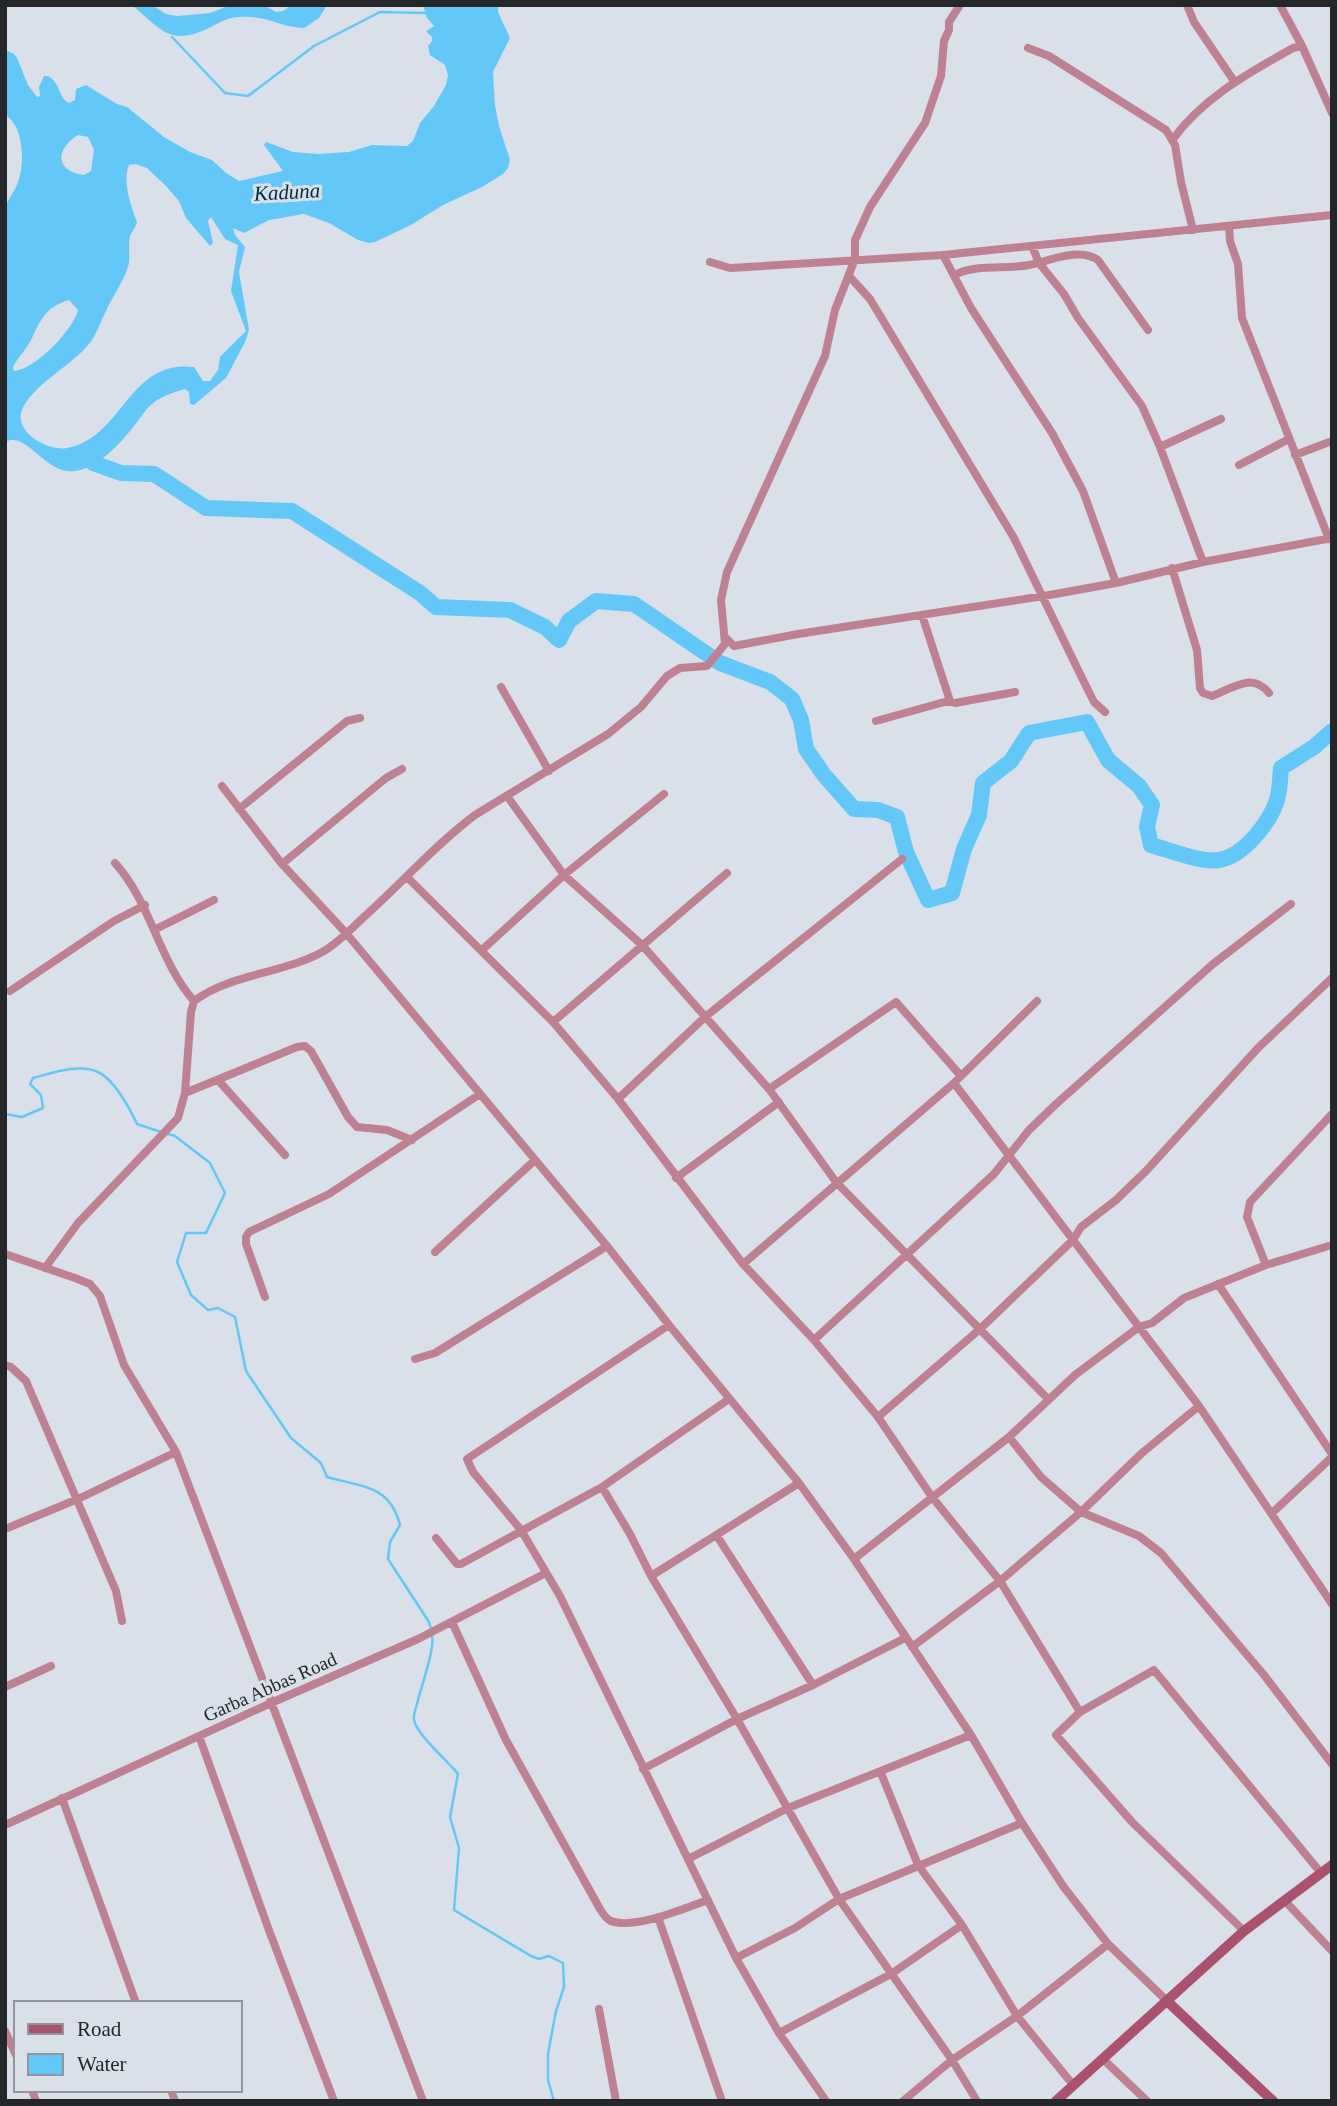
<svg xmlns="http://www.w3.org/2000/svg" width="1337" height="2106" font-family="'Times New Roman',serif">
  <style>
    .water { fill: #63c8f7; fill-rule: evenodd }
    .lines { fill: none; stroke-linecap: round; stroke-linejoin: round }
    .stream { stroke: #63c8f7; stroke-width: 2.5 }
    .river { stroke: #63c8f7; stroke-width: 16 }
    .street { stroke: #be8192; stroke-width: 8 }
    .secondary { stroke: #a9516d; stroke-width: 10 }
    .labels { text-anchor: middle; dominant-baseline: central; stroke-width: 6; stroke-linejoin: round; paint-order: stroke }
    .street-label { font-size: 19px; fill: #24262a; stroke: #d9e0ea }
    .water-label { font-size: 21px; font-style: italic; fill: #002e41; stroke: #d9e0ea }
  </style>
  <rect width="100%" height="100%" fill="#d9e0ea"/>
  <path class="water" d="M132,5H152L166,14L177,16L210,13L231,5H264L276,12L283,11L292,5H327L319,18L304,28C282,28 266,15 240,17C228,17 219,23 209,28C169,47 161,29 132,5Z
    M423,5H498V12L510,38L493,72L495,105L499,126L510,160L508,168L503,174L482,187L443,205L411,225L375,242L369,243L358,240L329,223L304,214L269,220L244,233L233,228L235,235L245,247L239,272L249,330L245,342L226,378L194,405L190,404L189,392L185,389C174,392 159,397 151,405C144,411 140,419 134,426C120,444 98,468 75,471C45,475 27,430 5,442V207C9,198 15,191 18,182C25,164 24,125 5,115V50L14,54L17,58L28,85L37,97L40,96L39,87L44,76H48C61,83 58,98 69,103L75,100L76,89L86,85L117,104L127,107L164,137L190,152L212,160L226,173L239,181L283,171L264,145L266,142L293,152L318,154L349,152L372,145L407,146L413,141L420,123L434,106L446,85L448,75L445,65L430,55L428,46L432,41V37L426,31L434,26L427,18ZM78,135L88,137L94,150L91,171L84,175C55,171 55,149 78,135ZM135,164L147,168L166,186L179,201L186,218L210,246L213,243L208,221L211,217L225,239L238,245L231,291L246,331L220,357L218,370L210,381H203L194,367C128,359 124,437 67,448C49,452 13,432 22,410C31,386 71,366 89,344C97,334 100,322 106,311C113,295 125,280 129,263C130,254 128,245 130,236C132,231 136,227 137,222C131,207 122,181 129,165ZM69,300L78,310C73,330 36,369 14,371L13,367C18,357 27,349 32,338C41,319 46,307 69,300Z"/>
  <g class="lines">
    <path class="stream" d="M172,37L225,93L248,96L314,46L380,12L425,13
      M5,1114L22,1117L43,1108L41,1095L30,1084L33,1078C52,1073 79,1063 98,1072C114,1079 130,1109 137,1124L161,1132
      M168,1134L175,1136L210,1163L225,1193L206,1233H186L177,1262L191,1295L208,1310L218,1308L235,1317L246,1371L291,1438L321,1463L327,1477C362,1487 390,1485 400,1525L390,1542L388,1559L429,1622L431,1629
      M432,1636C435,1649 421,1687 417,1704C416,1708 413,1715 414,1720C417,1735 447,1760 458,1774L450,1817L459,1848L454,1910L531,1956L539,1959L549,1956L563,1963L564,1987L556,2011L548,2054V2080L554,2101"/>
    <path class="river" d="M93,463L121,473L154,474L206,508L292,511L420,593L436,607L510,610L545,627L559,640L569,621L596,601L634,604L720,663L770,682L792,699L801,720L806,749L824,775L854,809L878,810L897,817L906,852L928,900L952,893L964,849L979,815L983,783L1011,761L1029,733L1087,722L1108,760L1139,786L1152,805L1147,827L1151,845C1169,850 1201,863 1219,860C1244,856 1270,822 1277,800C1280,790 1280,778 1281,768L1314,747L1332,731"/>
    <path class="street" d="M1187,5L1194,22L1234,81
      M1280,5L1302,46L1332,113
      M1028,48L1049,56L1166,130L1175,145L1181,182L1193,230
      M1173,139C1204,97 1249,73 1293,48L1302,46
      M1229,226L1230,241L1238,264L1242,318L1329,539
      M1032,246L1039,263L1064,294L1078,318L1142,406L1160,447L1203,562
      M943,255L971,308L1052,433L1083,491L1116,583
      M710,262L730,268L943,255L1332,215
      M954,275C979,263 1003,270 1029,265C1050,261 1078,247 1098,260L1148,330
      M849,276L870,299L1014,538L1082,678L1094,702L1105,712
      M1160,447L1221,419
      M1295,455L1332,441
      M1239,465L1289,439
      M1172,568L1197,650L1200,688L1203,693L1212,696C1233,688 1252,672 1269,693
      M922,615L949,698L948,701
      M725,637L734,646L798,634L1044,596L1116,583L1203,562L1332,538
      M501,687L549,771
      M876,721L948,701L955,703L1015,692
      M222,786L282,864L346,933L607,1246L669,1325L799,1483L854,1559L971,1735L1022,1823L1063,1886L1108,1944L1167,2001
      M507,796L564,875L642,945L769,1089L836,1182L1048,1399
      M239,809L347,721L360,718
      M115,863C152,904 158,960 194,1001
      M282,864L386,778L402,769
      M407,877L553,1022L618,1099L743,1264L814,1340L878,1417L932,1497L1000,1581L1080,1712
      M154,930L214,900
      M482,950L564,875L664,794
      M10,991L114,921L145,905
      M553,1022L727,873
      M218,1080L285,1155
      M954,1083L1199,1406L1332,1604
      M769,1089L896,1002L961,1076
      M185,1093L297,1047L305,1046L311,1051L348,1117L357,1127L387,1130L412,1140
      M618,1099L705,1017L902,859
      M676,1178L779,1102
      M435,1252L535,1160
      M5,1254L75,1278L90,1284L100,1296L124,1365L176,1452L423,2101
      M743,1264L954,1083L1037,1001
      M1266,1265L1247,1217L1250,1202L1332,1114
      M45,1268L78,1223L178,1118L185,1093L191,1012L194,1001C232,973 284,974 324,951C339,942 352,928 365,916C402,883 435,845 475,815L608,734L641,707L667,676L680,668L707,666L725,644L721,600L727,572L825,356L835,310L855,259V240L870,207L925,123L941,76L944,41L949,30V22L960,5
      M1218,1284L1332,1454
      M265,1297L246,1244V1237L249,1232L329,1194L480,1094
      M669,1325L467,1459L473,1472L521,1530L560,1596L736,1958L779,2033L826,2101
      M814,1340L994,1174L1029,1130L1055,1105L1213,964L1291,904
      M415,1359L435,1353L607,1246
      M5,1365L11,1367L26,1381L116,1591L122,1621
      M878,1417L980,1329L1073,1240L1081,1227L1116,1200L1146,1171L1258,1048L1332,978
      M1009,1437L1041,1477L1081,1512L1139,1536L1161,1553L1264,1675L1332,1764
      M602,1487L630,1534L651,1576L737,1719L839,1899L952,2060L977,2101
      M1272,1513L1332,1457
      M5,1529L78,1499L176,1452
      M717,1536L813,1685
      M436,1538L457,1564H461L602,1487L729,1399
      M854,1559L1009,1437L1075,1375L1139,1327L1152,1323L1184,1298L1266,1265L1332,1245
      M651,1576L799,1483
      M452,1622L506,1740L600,1909C603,1914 606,1919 611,1921C635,1930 685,1908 708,1900
      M912,1647L1000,1581L1081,1512L1142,1453L1199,1406
      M5,1687L51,1666
      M199,1736L270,1933L334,2101
      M643,1769L737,1719L813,1685L905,1638
      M881,1773L918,1865L962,1925L1017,2016L1074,2086
      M62,1798L136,2003
      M5,1825L271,1703L418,1639L546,1573
      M688,1859L788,1808L971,1735
      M1284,1900L1332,1951
      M658,1917L722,2101
      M1244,1931L1132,1822L1056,1735L1080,1712L1154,1670L1321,1873
      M736,1958L795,1928L839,1899L1022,1823
      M599,2009L616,2101
      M5,2031L16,2055
      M779,2033L891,1974L962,1925
      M1104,2060L1147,2101
      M32,2090L36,2101
      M171,2090L175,2101
      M903,2101L952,2060L1017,2016L1108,1944"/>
    <path class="secondary" d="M1167,2001L1273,2101
      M1056,2101L1244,1931L1332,1865"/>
  </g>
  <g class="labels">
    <g class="street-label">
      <text transform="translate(270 1687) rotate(-24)">Garba Abbas Road</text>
    </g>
    <g class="water-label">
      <text transform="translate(287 192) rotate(-3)">Kaduna</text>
    </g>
  </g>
  <rect width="1337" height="2106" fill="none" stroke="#24262a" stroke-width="14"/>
  <rect x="14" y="2001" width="228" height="91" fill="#d9e0ea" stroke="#91969d" stroke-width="2"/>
  <rect x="28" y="2024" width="35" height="10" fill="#a9516d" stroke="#91969d" stroke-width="2"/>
  <text x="77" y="2036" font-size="21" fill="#24262a">Road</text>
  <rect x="28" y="2054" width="35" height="21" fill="#63c8f7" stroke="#91969d" stroke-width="2"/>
  <text x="77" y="2071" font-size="21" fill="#24262a">Water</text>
</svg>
